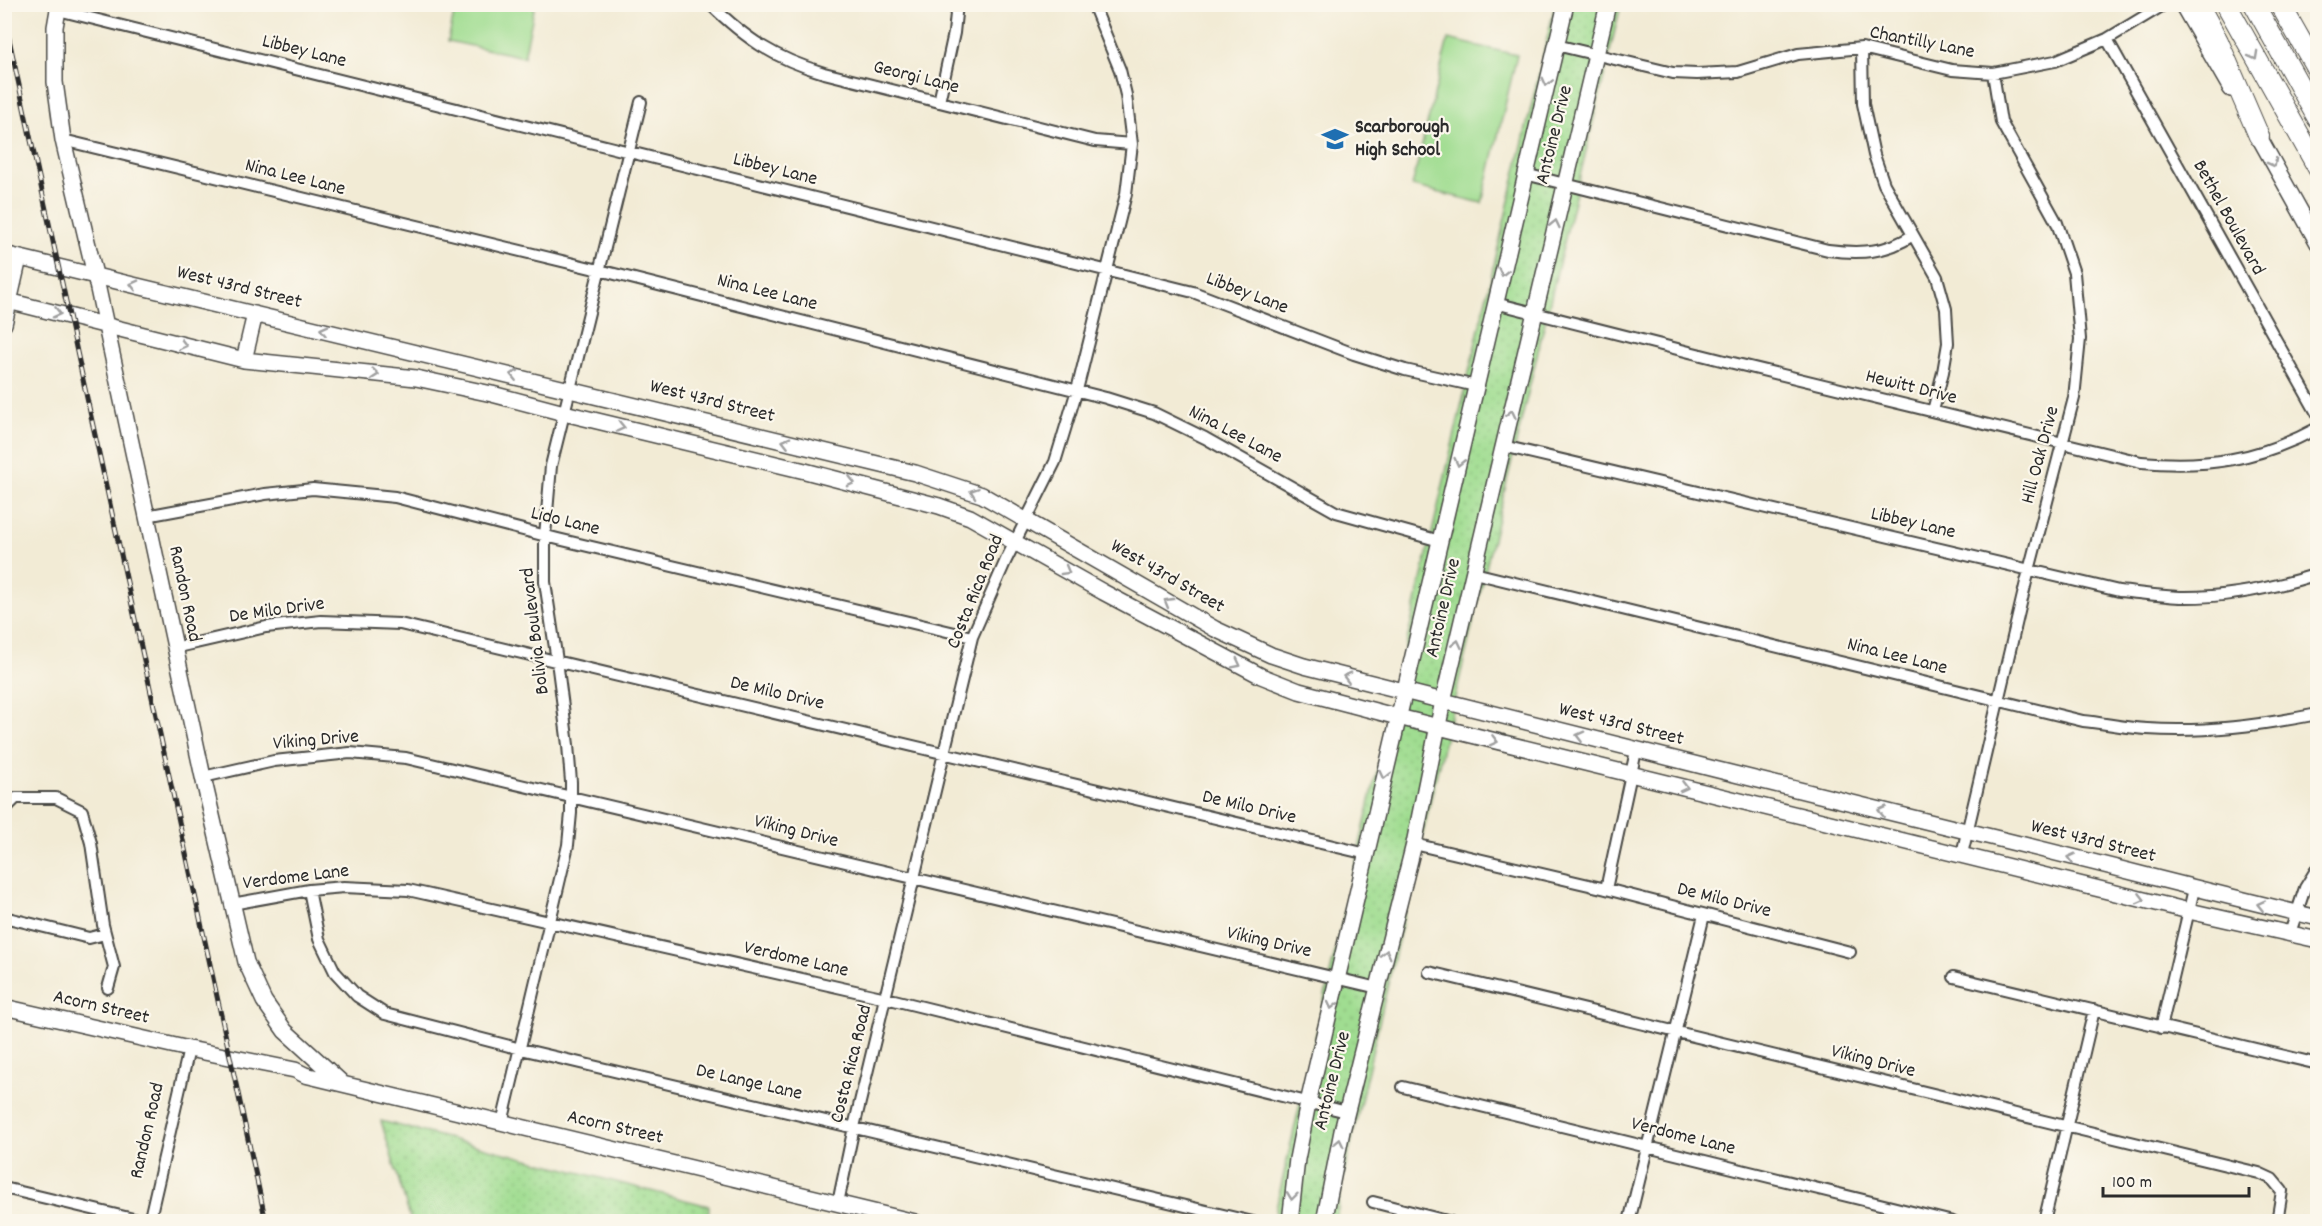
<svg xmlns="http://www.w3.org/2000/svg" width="2322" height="1226" font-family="Dekko,sans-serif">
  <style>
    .grass { fill: url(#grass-dots); stroke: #66845e; stroke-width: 1.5 }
    .green { fill: #a0dd91; stroke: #66845e; stroke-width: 1.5 }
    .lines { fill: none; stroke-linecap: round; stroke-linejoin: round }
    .street-casing { stroke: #494844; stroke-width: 14 }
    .secondary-casing { stroke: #494844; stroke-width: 18 }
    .highway-casing { stroke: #494844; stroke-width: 22 }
    .street { stroke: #fff; stroke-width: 10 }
    .secondary { stroke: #fff; stroke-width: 15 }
    .highway { stroke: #fff; stroke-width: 20 }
    .rail-casing { stroke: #2b2b2b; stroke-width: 5 }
    .rail { stroke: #fbf7ec; stroke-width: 3; stroke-dasharray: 9; stroke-linecap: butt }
    .oneway { stroke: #a0a0a0 }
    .labels { text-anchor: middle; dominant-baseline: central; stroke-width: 4.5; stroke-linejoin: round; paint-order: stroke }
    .street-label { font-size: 20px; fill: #2b2b2b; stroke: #fbf7ec }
    .poi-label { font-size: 20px; font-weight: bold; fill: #2b2b2b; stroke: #fbf7ec; text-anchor: start }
  </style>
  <defs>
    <pattern id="grass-dots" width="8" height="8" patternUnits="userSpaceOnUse" patternTransform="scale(1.5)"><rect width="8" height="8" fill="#a0dd91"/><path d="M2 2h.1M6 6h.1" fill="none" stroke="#8abe7d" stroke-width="1.8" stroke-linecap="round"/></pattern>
  </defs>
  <rect width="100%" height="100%" fill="#fbf7ec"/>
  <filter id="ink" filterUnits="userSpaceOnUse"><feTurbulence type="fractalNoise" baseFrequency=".0167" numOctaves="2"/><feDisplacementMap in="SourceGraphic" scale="12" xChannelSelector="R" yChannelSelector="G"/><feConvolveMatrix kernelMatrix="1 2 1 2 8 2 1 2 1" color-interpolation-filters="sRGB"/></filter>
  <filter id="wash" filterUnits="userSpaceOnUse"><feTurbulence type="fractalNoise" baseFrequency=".008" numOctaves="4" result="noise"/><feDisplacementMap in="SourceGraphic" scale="24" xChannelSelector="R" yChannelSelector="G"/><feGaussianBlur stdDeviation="1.35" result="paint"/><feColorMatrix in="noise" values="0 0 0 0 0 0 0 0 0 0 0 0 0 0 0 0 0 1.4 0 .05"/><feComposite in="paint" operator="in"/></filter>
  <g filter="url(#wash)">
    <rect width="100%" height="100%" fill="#f2ebd5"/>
    <path class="grass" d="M1555,5H1621L1434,785L1341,1187L1336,1221L1276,1222V1208L1485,303Z
      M381,1121L709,1206L708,1221L539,1222L538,1219L521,1222L411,1221Z"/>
    <path class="green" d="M456,4L535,5L524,57L448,41Z
      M1448,39L1517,55L1482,203L1412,186Z"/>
  </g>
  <g filter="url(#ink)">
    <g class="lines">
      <g class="street-casing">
        <path id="street" d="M710,4C747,40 774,58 824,73L1095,141L1132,144
          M58,10L1193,292L1354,354L1405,370L1476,386
          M2107,39L2318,415
          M1556,45L1673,73L1697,74L1738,72L1798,54L1862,48L1952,70L1993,73L2055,61L2107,39L2165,4
          M1862,48L1863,104L1874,155L1884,184L1937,277L1946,309L1948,343L1943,372L1933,411
          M939,102L954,33L957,4
          M63,140L599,270L1106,398L1154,413L1205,438L1336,512L1440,541
          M1525,174L1828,250C1860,254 1887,253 1913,235
          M1495,303L1725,361L2141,462C2206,468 2259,460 2318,428
          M1503,446L2119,591C2139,593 2159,596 2180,597C2227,598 2273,588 2318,574
          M146,516L265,494L313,489L395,497L558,539L972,637
          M1474,573L2083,721C2104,723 2126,728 2147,729C2205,733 2261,725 2318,714
          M174,648L266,627L321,621L400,624L1367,854
          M203,777L274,761L350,753L406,758L1378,988
          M4,814L6,808L16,798H56L82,811L91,843L103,925L114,967L108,988
          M1414,844L1606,889L1850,952
          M1962,854L2026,582L2074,398L2080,339L2074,273L2057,223L2001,122L1993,73
          M1606,889L1636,751
          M309,890L319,939L335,972L357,996L385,1014L521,1049L1253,1222
          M232,904L309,890L344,887L408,890L886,998L1347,1112
          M4,917L89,938L105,934
          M2290,933L2305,888L2318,867
          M1429,972L2259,1173L2272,1179L2282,1191L2277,1222
          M1954,977L2318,1064
          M2161,1028L2194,889
          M1403,1087L1953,1222
          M502,1123L560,879L568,845L571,813V782L568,745L557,661L545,582V536L551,466L641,102
          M4,1188L146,1222
          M1373,1202L1451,1222
          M838,1203L854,1127L972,637L1006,560L1055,462L1077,390L1126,194L1132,144L1126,95L1120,70L1093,4
          M149,1222L189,1049
          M1629,1222L1704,915
          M2044,1222L2094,1010"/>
      </g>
      <g class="secondary-casing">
        <path id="secondary" d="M59,4L55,27V82L63,140L95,275L203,777L246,962L264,1001L285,1031L341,1082
          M2182,4L2231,89
          M2254,128L2318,243
          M4,254L915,473L982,495L1215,629L1271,655L1304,666C1525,722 1745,777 1966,831C2084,859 2200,890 2318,918
          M4,300L244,360L416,378L492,394L564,413L805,471L939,506L970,517L1103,592L1261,676L1299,691L1398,717L2189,911L2318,940
          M4,324L19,258
          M244,360L255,314
          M4,1007L189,1049L295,1070L305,1075L915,1222
          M1290,1222L1297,1159L1308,1103L1566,4
          M1324,1222L1342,1131L1414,844L1443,701L1608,4"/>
      </g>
      <g class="highway-casing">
        <path id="highway" d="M2198,4L2218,41L2259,136
          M2226,4L2318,168
          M2254,4L2318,119
          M2280,4L2318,71"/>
      </g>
      <use href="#street" class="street"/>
      <use href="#secondary" class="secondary"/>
      <use href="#highway" class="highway"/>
      <g class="rail-casing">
        <path id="rail" d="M4,16L266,1222"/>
      </g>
      <use href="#rail" class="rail"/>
    </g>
    <defs><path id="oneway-chevron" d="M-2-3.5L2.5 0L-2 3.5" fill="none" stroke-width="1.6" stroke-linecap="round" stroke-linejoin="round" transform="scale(1.5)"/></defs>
    <g class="oneway">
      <use href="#oneway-chevron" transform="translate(2254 56) rotate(61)"/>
      <use href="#oneway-chevron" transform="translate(1547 82) rotate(104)"/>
      <use href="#oneway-chevron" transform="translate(2273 163) rotate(62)"/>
      <use href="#oneway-chevron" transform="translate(1555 224) rotate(-77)"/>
      <use href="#oneway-chevron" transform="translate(1503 272) rotate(103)"/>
      <use href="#oneway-chevron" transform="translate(134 285) rotate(-166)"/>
      <use href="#oneway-chevron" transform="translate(57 313) rotate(14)"/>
      <use href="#oneway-chevron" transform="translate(324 330) rotate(-167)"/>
      <use href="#oneway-chevron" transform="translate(183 345) rotate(14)"/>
      <use href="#oneway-chevron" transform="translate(375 374) rotate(6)"/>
      <use href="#oneway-chevron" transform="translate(514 375) rotate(-167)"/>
      <use href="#oneway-chevron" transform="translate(1511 414) rotate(-77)"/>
      <use href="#oneway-chevron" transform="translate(621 427) rotate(13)"/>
      <use href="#oneway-chevron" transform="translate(786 442) rotate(-166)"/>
      <use href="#oneway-chevron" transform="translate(1459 462) rotate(103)"/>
      <use href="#oneway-chevron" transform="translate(851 482) rotate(14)"/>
      <use href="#oneway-chevron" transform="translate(974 492) rotate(-161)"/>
      <use href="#oneway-chevron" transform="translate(1066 571) rotate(30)"/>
      <use href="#oneway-chevron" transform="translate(1168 602) rotate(-150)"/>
      <use href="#oneway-chevron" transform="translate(1457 644) rotate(-77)"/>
      <use href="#oneway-chevron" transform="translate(1237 664) rotate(27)"/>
      <use href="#oneway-chevron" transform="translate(1347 677) rotate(-166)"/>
      <use href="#oneway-chevron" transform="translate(1580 736) rotate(-166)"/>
      <use href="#oneway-chevron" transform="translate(1494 741) rotate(14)"/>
      <use href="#oneway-chevron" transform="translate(1385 775) rotate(103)"/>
      <use href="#oneway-chevron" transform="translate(1684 787) rotate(14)"/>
      <use href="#oneway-chevron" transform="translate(1882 811) rotate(-167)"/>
      <use href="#oneway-chevron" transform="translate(2071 858) rotate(-166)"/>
      <use href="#oneway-chevron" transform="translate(2141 899) rotate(14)"/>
      <use href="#oneway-chevron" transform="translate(2261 905) rotate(-167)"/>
      <use href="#oneway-chevron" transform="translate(1386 954) rotate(-76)"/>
      <use href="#oneway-chevron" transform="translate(1332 1005) rotate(103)"/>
      <use href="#oneway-chevron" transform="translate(1339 1143) rotate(-78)"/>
      <use href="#oneway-chevron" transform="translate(1292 1196) rotate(97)"/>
    </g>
  </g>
  <defs>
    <g id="school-bare" transform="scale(2.07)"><path d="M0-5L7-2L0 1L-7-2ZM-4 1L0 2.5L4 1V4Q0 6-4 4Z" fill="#1f6fb2" stroke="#fbf7ec" stroke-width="2.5" paint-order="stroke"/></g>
  </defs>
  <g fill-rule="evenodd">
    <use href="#school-bare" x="1335" y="139"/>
  </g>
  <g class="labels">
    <g class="street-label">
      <text transform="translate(1922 43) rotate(11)">Chantilly Lane</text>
      <text transform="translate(304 52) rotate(14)">Libbey Lane</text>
      <text transform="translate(916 78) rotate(14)">Georgi Lane</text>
      <text transform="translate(1555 135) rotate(-76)">Antoine Drive</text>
      <text transform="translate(775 170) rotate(14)">Libbey Lane</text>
      <text transform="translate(295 178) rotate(14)">Nina Lee Lane</text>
      <text transform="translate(2228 218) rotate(61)">Bethel Boulevard</text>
      <text transform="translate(239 288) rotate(14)">West 43rd Street</text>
      <text transform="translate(767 293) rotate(14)">Nina Lee Lane</text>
      <text transform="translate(1247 294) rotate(21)">Libbey Lane</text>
      <text transform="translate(1911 388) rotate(14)">Hewitt Drive</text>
      <text transform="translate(712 402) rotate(14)">West 43rd Street</text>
      <text transform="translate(1235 435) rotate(28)">Nina Lee Lane</text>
      <text transform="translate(2041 455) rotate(-75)">Hill Oak Drive</text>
      <text transform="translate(565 522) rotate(14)">Lido Lane</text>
      <text transform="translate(1913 524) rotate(13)">Libbey Lane</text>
      <text transform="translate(1167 577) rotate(30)">West 43rd Street</text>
      <text transform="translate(976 592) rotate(-68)">Costa Rica Road</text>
      <text transform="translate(184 594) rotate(78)">Randon Road</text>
      <text transform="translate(1444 608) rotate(-77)">Antoine Drive</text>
      <text transform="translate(277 611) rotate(-8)">De Milo Drive</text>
      <text transform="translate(536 631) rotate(-97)">Bolivia Boulevard</text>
      <text transform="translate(1897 657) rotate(14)">Nina Lee Lane</text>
      <text transform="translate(777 694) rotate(13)">De Milo Drive</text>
      <text transform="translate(1621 725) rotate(14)">West 43rd Street</text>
      <text transform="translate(316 741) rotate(-5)">Viking Drive</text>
      <text transform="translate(1249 808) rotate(13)">De Milo Drive</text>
      <text transform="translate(796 832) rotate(14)">Viking Drive</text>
      <text transform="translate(2093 842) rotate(14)">West 43rd Street</text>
      <text transform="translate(296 878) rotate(-7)">Verdome Lane</text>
      <text transform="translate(1724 901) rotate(14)">De Milo Drive</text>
      <text transform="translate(1269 943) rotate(13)">Viking Drive</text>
      <text transform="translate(796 960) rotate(13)">Verdome Lane</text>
      <text transform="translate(101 1008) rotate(13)">Acorn Street</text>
      <text transform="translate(1873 1062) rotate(14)">Viking Drive</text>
      <text transform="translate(852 1064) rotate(-76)">Costa Rica Road</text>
      <text transform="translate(1333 1081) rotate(-76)">Antoine Drive</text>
      <text transform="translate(749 1083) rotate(13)">De Lange Lane</text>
      <text transform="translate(615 1128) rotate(13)">Acorn Street</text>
      <text transform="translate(148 1131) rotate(-77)">Randon Road</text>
      <text transform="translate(1683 1137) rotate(14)">Verdome Lane</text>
    </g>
    <g class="poi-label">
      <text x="1355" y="128">Scarborough<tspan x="1355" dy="23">High School</tspan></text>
    </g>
  </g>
  <rect width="2322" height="1226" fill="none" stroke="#fbf7ec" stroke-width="24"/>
  <path d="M2103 1187v9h146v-9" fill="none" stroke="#2b2b2b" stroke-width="3"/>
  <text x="2112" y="1187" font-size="18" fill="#2b2b2b" stroke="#fbf7ec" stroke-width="4.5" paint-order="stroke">100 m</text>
</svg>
